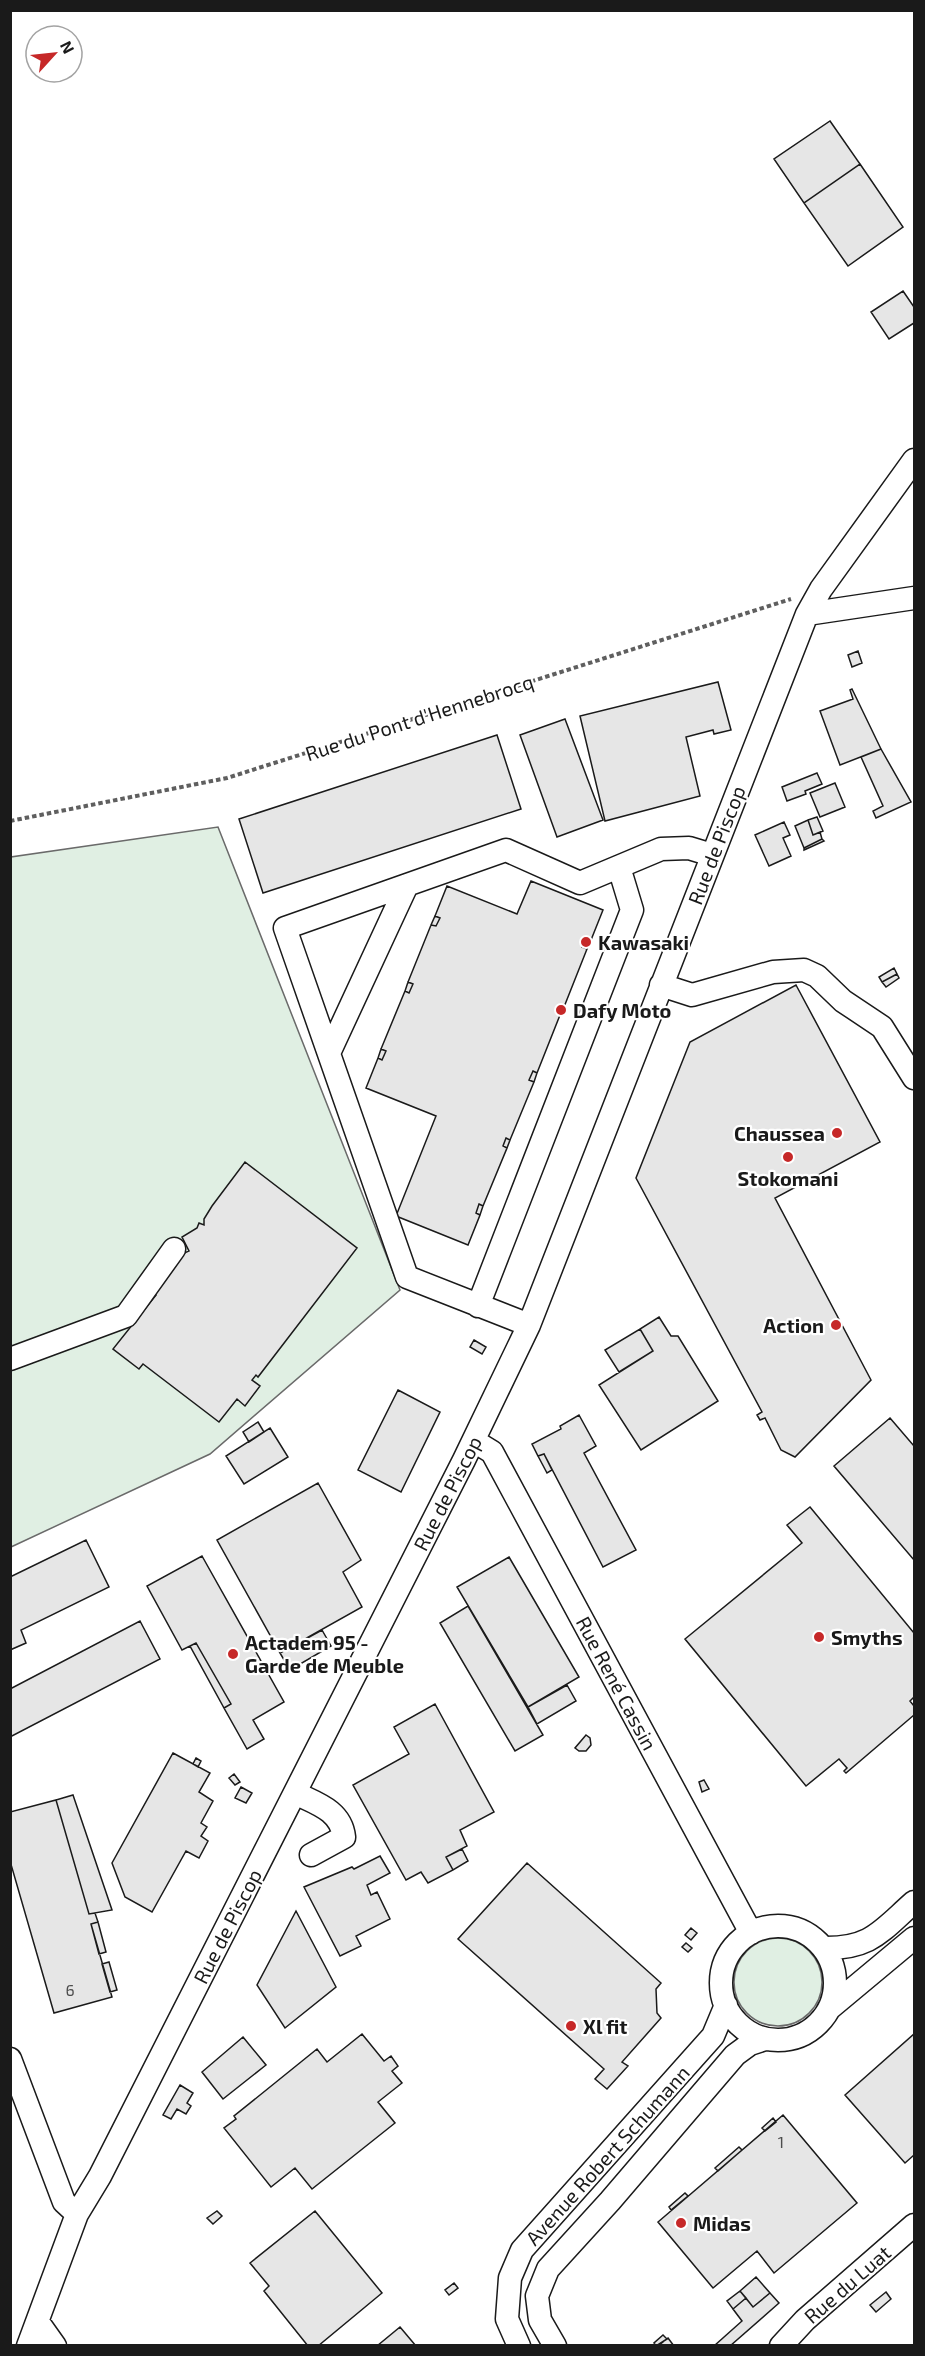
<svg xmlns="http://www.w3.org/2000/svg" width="925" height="2356" font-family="'Exo 2',sans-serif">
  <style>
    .green { fill: #e0efe3; stroke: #6a6a6a; stroke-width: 1.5 }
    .building { fill: #e6e6e6; stroke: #1a1a1a; stroke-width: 1.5 }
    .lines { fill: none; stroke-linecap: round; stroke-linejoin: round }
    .minor-casing { stroke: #1a1a1a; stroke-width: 25 }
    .path { stroke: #5f5f5f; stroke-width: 4; stroke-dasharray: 4.5 3; stroke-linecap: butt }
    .minor { stroke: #fff; stroke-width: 22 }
    .poi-dot { fill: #c62828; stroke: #fff; stroke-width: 2 }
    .labels { text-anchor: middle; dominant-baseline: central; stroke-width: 4.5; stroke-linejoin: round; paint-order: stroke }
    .number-label { font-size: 16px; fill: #4d4d4d }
    .street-label { font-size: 20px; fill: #1a1a1a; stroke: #fff }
    .poi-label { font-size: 20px; font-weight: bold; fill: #1a1a1a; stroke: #fff; text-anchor: start }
  </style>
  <rect width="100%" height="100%" fill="#fff"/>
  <path class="green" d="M218,827L400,1290L210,1454L11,1547V857Z
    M734 1982a44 44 0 1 1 88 0a44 44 0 1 1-88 0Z"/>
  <path class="building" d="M830,121L860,164L804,203L774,159Z
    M860,164L903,227L848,266L804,203Z
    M903,291L914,307V323L889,339L871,312Z
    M858,651L862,663L852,667L848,655Z
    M718,682L731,730L714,734L713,730L686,737L700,796L605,821L580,716Z
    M852,689L881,749L840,765L820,711L853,699L850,690Z
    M565,719L603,820L557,837L520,735Z
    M497,735L521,809L263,893L239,819Z
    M881,749L911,802L876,818L873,811L883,806L861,757Z
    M817,773L822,784L805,791L806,794L787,801L782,787Z
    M835,783L845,807L820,817L810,793Z
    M817,817L823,831L813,835L808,820Z
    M808,820L813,835L820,832L822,839L804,848L795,826Z
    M784,822L790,835L783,838L791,856L769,866L755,835Z
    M822,839L824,841L804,850V848Z
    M531,881L603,910L591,940L586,938L582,947L587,949L564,1007L559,1005L556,1013L560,1015L537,1073L533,1071L529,1080L534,1082L510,1140L506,1138L503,1146L507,1148L483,1206L479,1204L476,1213L480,1215L468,1245L396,1216L436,1116L366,1088L378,1058L382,1060L386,1051L381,1049L405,991L409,993L413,984L408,982L431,925L436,926L440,918L435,916L447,886L517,914Z
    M435,916L440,918L436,926L431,925Z
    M586,938L591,940L587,949L582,947Z
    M894,968L897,974L882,982L879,977Z
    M897,974L899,978L886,987L882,982Z
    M408,982L413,984L409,993L405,991Z
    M796,985L880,1142L775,1198L871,1380L795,1457L781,1450L765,1418L760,1420L757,1415L762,1412L636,1178L690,1042Z
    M559,1005L564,1007L560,1015L556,1013Z
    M381,1049L386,1051L382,1060L378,1058Z
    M533,1071L537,1073L534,1082L529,1080Z
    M506,1138L510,1140L507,1148L503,1146Z
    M245,1162L357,1248L258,1377L256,1375L252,1380L260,1386L245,1406L237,1399L219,1422L143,1364L139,1369L113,1349L156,1295L152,1291L180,1255L189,1251L182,1237L197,1228L199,1223L204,1225V1219L212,1206Z
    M479,1204L483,1206L480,1215L476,1213Z
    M659,1317L671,1336H678L718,1401L641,1450L599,1385L653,1351L640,1329Z
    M640,1329L653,1351L619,1372L605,1350Z
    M474,1340L486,1347L482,1354L470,1347Z
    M398,1390L440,1412L401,1492L358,1470Z
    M579,1415L596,1446L584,1453L636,1550L603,1567L544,1454L538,1456L532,1444L561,1429L560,1426Z
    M890,1418L914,1446V1560L834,1466Z
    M258,1422L264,1432L249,1442L243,1432Z
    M270,1428L288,1457L244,1484L226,1456Z
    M544,1454L552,1470L547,1473L538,1456Z
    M318,1483L361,1560L343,1572L362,1607L280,1653L217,1540Z
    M810,1507L914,1633V1697L910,1701L914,1706V1715L846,1773L844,1771L847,1768L839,1759L806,1786L685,1639L802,1543L787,1525Z
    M86,1540L109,1587L21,1630L26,1643L10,1650V1577Z
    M202,1556L284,1702L253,1720L264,1739L247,1749L224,1708L231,1704L196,1643L182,1650L147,1586Z
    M509,1557L579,1677L528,1707L457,1587Z
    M468,1606L543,1735L515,1751L440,1623Z
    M140,1621L160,1659L10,1737V1689Z
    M322,1630L331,1646L290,1670L280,1653Z
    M196,1643L231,1704L224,1708L190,1646Z
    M567,1685L576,1701L537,1724L528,1707Z
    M435,1704L494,1812L460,1830L467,1846L446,1857L453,1870L428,1883L421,1872L406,1880L353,1785L409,1754L394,1727Z
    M586,1735L590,1738L591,1745L586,1751H579L575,1748Z
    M173,1753L210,1773L199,1792L213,1801L201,1823L207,1827L201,1836L208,1841L199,1858L186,1851L152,1912L125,1897L112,1863Z
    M196,1758L201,1761L198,1767L193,1764Z
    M234,1774L240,1782L235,1785L229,1778Z
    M704,1780L709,1789L702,1792L699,1782Z
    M241,1787L252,1793L246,1803L235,1798Z
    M73,1795L112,1910L89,1914L56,1800Z
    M56,1800L89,1914L95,1913L98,1922L91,1924L112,1997L54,2013L10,1861V1812Z
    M462,1849L468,1861L453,1870L446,1857Z
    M380,1856L390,1873L367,1885L371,1895L377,1892L390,1919L356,1936L361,1946L340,1956L304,1887L352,1867L354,1869Z
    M527,1863L661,1983L656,1989L657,2013L661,2018L622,2062L628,2066L607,2089L595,2079L604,2069L458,1939Z
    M296,1911L336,1987L285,2028L257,1985Z
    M98,1922L106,1952L99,1954L91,1924Z
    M691,1928L697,1933L691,1940L685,1935Z
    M686,1943L692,1948L688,1952L682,1947Z
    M109,1962L117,1990L110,1992L102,1964Z
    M362,2034L384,2061L391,2056L398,2066L392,2071L402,2083L378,2102L395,2123L312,2189L295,2168L271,2187L224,2128L236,2119L234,2116L317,2049L327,2062Z
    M914,2034V2155L905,2163L845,2095Z
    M243,2037L266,2065L223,2099L202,2072Z
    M180,2085L193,2093L187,2103L191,2106L186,2114L177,2109L171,2119L163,2115Z
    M783,2115L857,2203L774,2273L757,2251L713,2288L658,2222Z
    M773,2118L776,2122L765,2131L762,2128Z
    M739,2147L742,2150L718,2171L715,2168Z
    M685,2193L688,2196L671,2210L669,2207Z
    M217,2211L222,2216L213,2224L207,2218Z
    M315,2211L382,2293L318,2346H308L264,2291L269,2286L250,2263Z
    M756,2277L770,2293L753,2307L740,2291Z
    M454,2283L458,2288L449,2295L445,2290Z
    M740,2291L746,2298L733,2309L727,2301Z
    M886,2292L891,2299L876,2312L870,2305Z
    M770,2293L779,2303L730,2346H714L742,2321L733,2309L746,2298L753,2307Z
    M400,2327L416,2346H377Z
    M663,2335L667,2339L656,2346L654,2343Z
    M668,2338L674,2346H658Z"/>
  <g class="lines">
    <g class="minor-casing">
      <path id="minor" d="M807,614L914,598
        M661,985L692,995L773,972L804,970L817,976L843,1001L882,1027L914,1078
        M329,1053L407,885
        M478,1306L632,910L619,867
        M529,1325L407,1277L285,928L506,850L580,883L661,849L689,848L712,855
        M10,1359L126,1316L174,1249
        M474,1441L492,1452L751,1933
        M295,1793C315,1803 341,1810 344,1837L311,1855
        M721 1983a57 57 0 1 1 114 0a57 57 0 1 1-114 0Z
        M823,1948C871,1949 881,1931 914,1902
        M830,2008L914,1938
        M10,2059L64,2202L77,2214
        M38,2322L55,2346
        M28,2346L77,2214L100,2176L464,1460L529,1325L807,614L821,589L914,460
        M519,2346L507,2319L510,2278L522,2250L713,2036L726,2005
        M555,2346L540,2320L537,2296L548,2269L610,2201L735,2055L750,2044L765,2039
        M781,2346L805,2320L914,2225"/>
    </g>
    <path class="path" d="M10,821L227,778L791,599"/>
    <use href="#minor" class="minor"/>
  </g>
  <g class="poi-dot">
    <circle cx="586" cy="942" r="6"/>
    <circle cx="561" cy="1010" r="6"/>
    <circle cx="837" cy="1133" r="6"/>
    <circle cx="788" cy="1157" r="6"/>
    <circle cx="836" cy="1325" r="6"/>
    <circle cx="819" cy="1637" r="6"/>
    <circle cx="233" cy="1654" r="6"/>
    <circle cx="571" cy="2026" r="6"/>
    <circle cx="681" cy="2223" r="6"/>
  </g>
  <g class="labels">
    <g class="number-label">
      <text x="70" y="1989">6</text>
      <text x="781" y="2141">1</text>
    </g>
    <g class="street-label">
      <text transform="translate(419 717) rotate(-18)">Rue du Pont d'Hennebrocq</text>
      <text transform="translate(716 845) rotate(-69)">Rue de Piscop</text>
      <text transform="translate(447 1493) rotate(-63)">Rue de Piscop</text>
      <text transform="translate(617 1683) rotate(62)">Rue René Cassin</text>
      <text transform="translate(227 1926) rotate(-63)">Rue de Piscop</text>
      <text transform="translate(607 2155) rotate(-48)">Avenue Robert Schumann</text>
      <text transform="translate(847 2284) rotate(-41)">Rue du Luat</text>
    </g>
    <g class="poi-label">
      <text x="598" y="942">Kawasaki</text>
      <text x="573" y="1010">Dafy Moto</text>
      <text x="825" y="1133" text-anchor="end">Chaussea</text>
      <text x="788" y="1178" text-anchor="middle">Stokomani</text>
      <text x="824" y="1325" text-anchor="end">Action</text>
      <text x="831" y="1637">Smyths</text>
      <text x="245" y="1642">Actadem 95 -<tspan x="245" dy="23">Garde de Meuble</tspan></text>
      <text x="583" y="2026">Xl fit</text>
      <text x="693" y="2223">Midas</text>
    </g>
  </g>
  <rect width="925" height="2356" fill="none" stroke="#1a1a1a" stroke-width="24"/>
  <g transform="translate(54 54) rotate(63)"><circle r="28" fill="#ffffff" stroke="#a3a3a3" stroke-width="1.5"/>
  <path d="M0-4.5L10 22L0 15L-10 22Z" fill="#c62828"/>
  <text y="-9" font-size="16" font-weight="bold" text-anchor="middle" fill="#1a1a1a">N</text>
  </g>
</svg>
